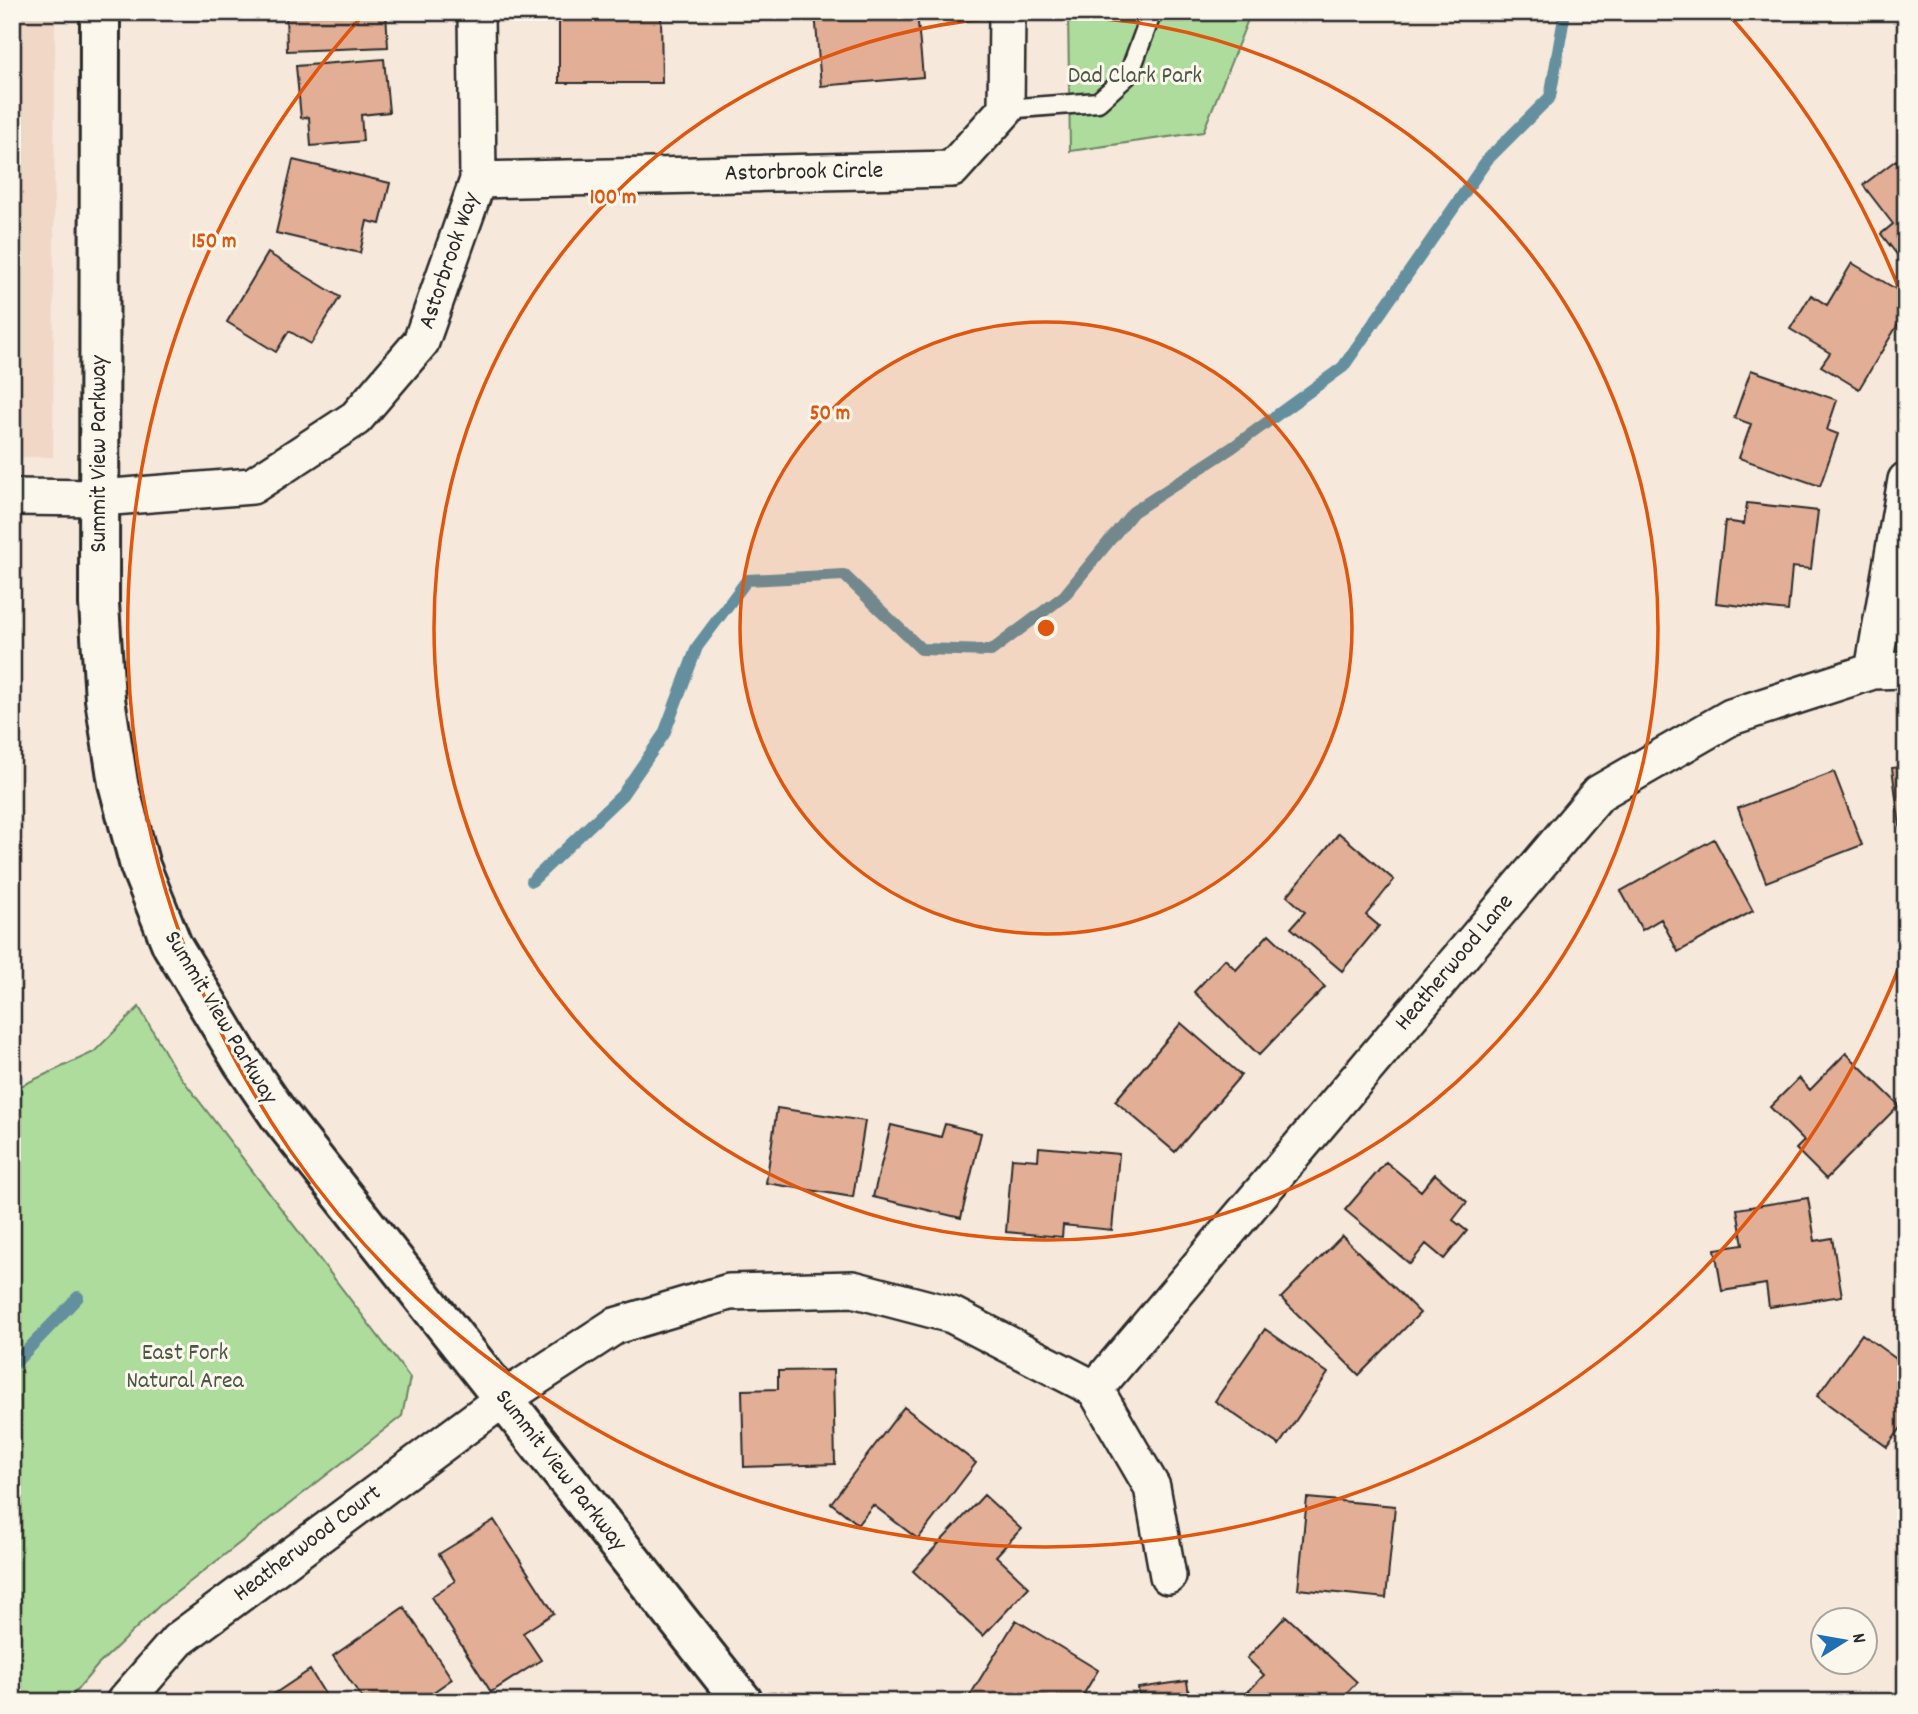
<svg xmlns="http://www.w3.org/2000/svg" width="1918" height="1714" font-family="Dekko,sans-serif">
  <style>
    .built { fill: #f0d7c6 }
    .green { fill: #addc9c; stroke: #6c8464; stroke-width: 2 }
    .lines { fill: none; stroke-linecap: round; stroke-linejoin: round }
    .stream { stroke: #648f9f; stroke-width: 12 }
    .building { fill: #e2ae95; stroke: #2b2b2b; stroke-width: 2 }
    .lane-casing { stroke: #2b2b2b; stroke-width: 23 }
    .street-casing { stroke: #2b2b2b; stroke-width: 40 }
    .secondary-casing { stroke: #2b2b2b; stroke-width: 44 }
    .lane { stroke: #fbf7ec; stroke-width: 18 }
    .street { stroke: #fbf7ec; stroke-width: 35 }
    .secondary { stroke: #fbf7ec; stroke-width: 38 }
    .ring { fill: none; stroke: #df570e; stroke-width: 3.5 }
    .labels { text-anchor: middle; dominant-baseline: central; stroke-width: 6; stroke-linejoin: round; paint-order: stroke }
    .park-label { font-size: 24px; fill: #4c5747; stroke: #fbf7ec }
    .street-label { font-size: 24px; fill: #2b2b2b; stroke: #fbf7ec }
    .centre { fill: #df570e; stroke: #fbf7ec; stroke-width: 3.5 }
    .ring-label { font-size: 21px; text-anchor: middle; font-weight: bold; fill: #df570e; stroke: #fbf7ec; stroke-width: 6; stroke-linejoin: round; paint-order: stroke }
  </style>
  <rect width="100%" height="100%" fill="#f6e8db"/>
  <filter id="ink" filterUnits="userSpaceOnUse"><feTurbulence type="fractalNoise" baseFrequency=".0143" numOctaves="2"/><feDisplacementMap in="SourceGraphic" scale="14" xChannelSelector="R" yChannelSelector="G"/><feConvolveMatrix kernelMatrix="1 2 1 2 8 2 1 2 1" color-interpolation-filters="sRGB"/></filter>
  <g filter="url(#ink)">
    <path class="built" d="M12,12H55L53,457H12Z"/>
    <path class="green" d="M1068,12H1251L1203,132L1070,151Z
      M139,1007L174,1068L410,1378L402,1416L159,1606L97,1666L67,1702H12V1090L94,1052Z"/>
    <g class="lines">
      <path class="stream" d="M532,881L622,795L664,734L697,647L747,580L844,575L921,649L991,651L1064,596L1133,512L1233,447L1343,367L1487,160L1550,97L1565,12
        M12,1366L78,1297"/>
    </g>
    <path class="building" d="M286,12H386L388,47L287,51Z
      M559,12H661L662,83H559Z
      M815,12H917L923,77L821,86Z
      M384,59L389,112L361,115L363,141L311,146L309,117L301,118L296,66Z
      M293,160L390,183L380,224L367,221L360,253L276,233Z
      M1896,160L1906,172V266L1881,234L1893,224L1863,185Z
      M268,253L340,297L311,344L289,331L276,352L227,322Z
      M1852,263L1906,295V311L1859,389L1821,366L1830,353L1790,329L1811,295L1827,305Z
      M1751,370L1837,400L1827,430L1838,434L1820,486L1739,458L1751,424L1734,418Z
      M1747,503L1818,511L1811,569L1792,567L1788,611L1716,603L1725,521L1744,524Z
      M1906,766V826L1900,827L1892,768Z
      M1834,772L1862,845L1766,882L1738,808Z
      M1339,833L1394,880L1366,915L1379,926L1342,971L1291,928L1305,912L1287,896Z
      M1714,839L1753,911L1678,952L1661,919L1642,930L1621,891Z
      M1269,934L1325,987L1259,1055L1194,992L1225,959L1236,970Z
      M1181,1023L1241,1075L1175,1152L1115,1101Z
      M1846,1053L1899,1105L1826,1179L1796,1149L1804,1141L1770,1107L1799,1078L1810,1090Z
      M777,1108L865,1121L853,1197L766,1183Z
      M945,1124L981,1133L961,1218L873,1197L891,1125L941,1137Z
      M1039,1147L1119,1154L1112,1230L1063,1225L1062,1237L1006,1232L1012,1158L1038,1160Z
      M1386,1162L1421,1191L1435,1174L1467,1202L1453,1220L1467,1231L1444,1259L1426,1244L1410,1264L1345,1210Z
      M1808,1198L1815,1241L1832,1238L1842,1296L1769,1307L1766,1284L1722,1291L1715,1249L1743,1245L1737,1209Z
      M1342,1236L1420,1313L1359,1375L1281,1298Z
      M1265,1329L1328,1373L1279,1445L1215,1401Z
      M1862,1334L1906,1366V1421L1887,1447L1817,1396Z
      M833,1370L835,1464L744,1467L742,1390L778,1389V1371Z
      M904,1407L976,1463L918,1539L873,1505L858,1524L831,1503Z
      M984,1495L1021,1529L996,1556L1029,1587L983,1636L913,1571Z
      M1307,1498L1395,1506L1386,1598L1298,1589Z
      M494,1520L554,1613L523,1633L541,1660L491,1692L431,1597L455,1581L439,1554Z
      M404,1607L452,1679L419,1702H365L333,1656Z
      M1286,1616L1357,1682L1338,1702H1246L1242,1698L1264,1675L1247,1658Z
      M1016,1620L1098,1670L1079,1702H966Z
      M310,1670L330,1702H270L268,1698Z
      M1187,1681L1190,1702H1140L1138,1688Z"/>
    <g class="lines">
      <g class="lane-casing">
        <path id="lane" d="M1006,109L1098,102L1129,74L1152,12"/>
      </g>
      <g class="street-casing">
        <path id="street" d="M478,180L952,169L1006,109L1007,12
          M12,497L100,498L252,486L356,418L421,342L478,180L476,12
          M1873,671L1906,480
          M1095,1389L1599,793L1731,717L1873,671L1906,670
          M124,1702L178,1640L503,1399L615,1326L729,1292L853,1289L952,1315L1095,1389L1152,1487L1168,1576"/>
      </g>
      <g class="secondary-casing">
        <path id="secondary" d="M100,12L99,604L105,699L118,783L140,866L172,945L242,1061L279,1115L743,1702"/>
      </g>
      <use href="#lane" class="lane"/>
      <use href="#street" class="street"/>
      <use href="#secondary" class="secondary"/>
    </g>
  </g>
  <circle cx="1046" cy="628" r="306" fill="#df570e" fill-opacity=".12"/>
  <g class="ring">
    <circle cx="1046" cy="628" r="306"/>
    <circle cx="1046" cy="628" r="612"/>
    <path d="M1903 957A918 918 0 1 1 364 14M1728 14A918 918 0 0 1 1903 299"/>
  </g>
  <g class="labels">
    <g class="park-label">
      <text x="1135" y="77">Dad Clark Park</text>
      <text x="185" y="1354">East Fork<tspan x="185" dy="28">Natural Area</tspan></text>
    </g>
    <g class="street-label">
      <text transform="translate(804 173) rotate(-1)">Astorbrook Circle</text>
      <text transform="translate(450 261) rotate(-71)">Astorbrook Way</text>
      <text transform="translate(100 454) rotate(-90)">Summit View Parkway</text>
      <text transform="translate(1455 963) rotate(-50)">Heatherwood Lane</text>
      <text transform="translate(220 1018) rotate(59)">Summit View Parkway</text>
      <text transform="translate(560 1471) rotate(52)">Summit View Parkway</text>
      <text transform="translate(308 1544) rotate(-37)">Heatherwood Court</text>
    </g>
  </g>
  <circle cx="1046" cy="628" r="10" class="centre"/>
  <g class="ring-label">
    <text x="613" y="203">100 m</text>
    <text x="214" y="247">150 m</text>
    <text x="830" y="419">50 m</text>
  </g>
  <rect width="1918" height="1714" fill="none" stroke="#fbf7ec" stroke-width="42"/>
  <rect x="21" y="21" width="1876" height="1672" fill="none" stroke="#2b2b2b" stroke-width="2.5" filter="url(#ink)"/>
  <g transform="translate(1844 1641) rotate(79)"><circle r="33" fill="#fbf7ec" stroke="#a8a59f" stroke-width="2"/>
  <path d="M0-5L12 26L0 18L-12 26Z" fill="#1f6fb2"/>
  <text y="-10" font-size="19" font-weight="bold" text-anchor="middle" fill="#2b2b2b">N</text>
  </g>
</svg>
